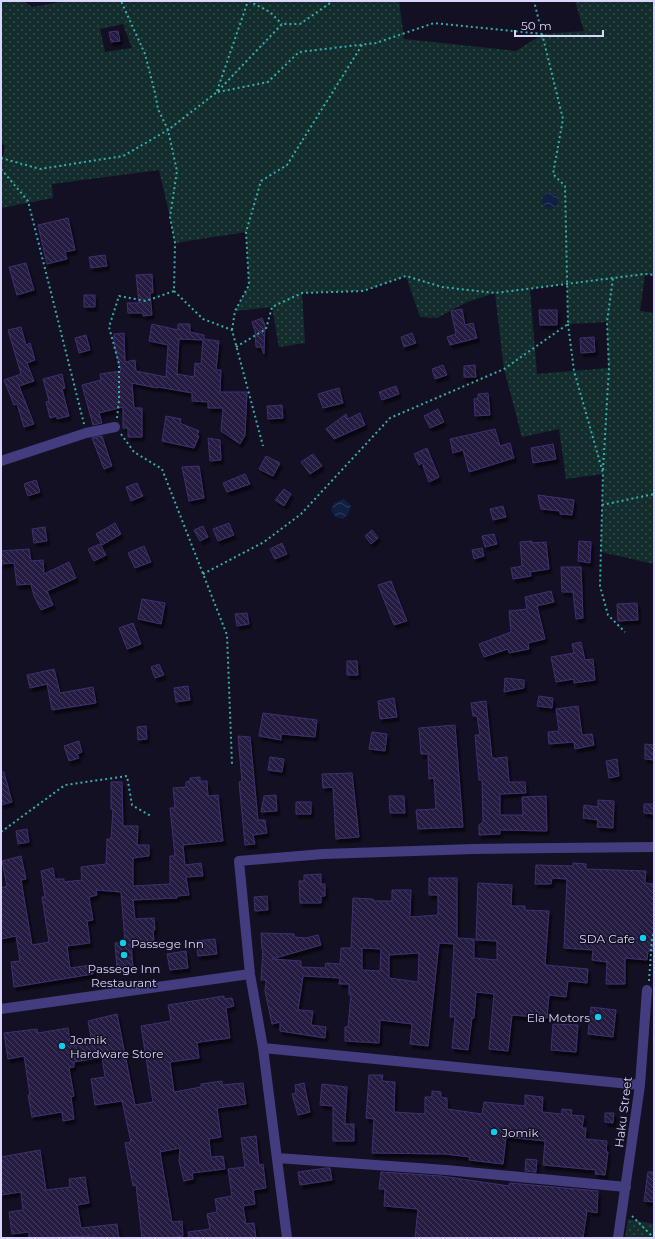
<svg xmlns="http://www.w3.org/2000/svg" width="655" height="1239" font-family="Montserrat,sans-serif">
  <style>
    .green { fill: url(#green-dots); fill-rule: evenodd }
    .water { fill: url(#water-waves) }
    .building { fill: url(#building-back-hatch); stroke: #3f306e; fill-rule: evenodd; filter: url(#shadow) }
    .lines { fill: none; stroke-linecap: round; stroke-linejoin: round }
    .path { stroke: #36afad; stroke-width: 2; stroke-dasharray: 2 3; stroke-linecap: butt }
    .minor { stroke: #433d7f; stroke-width: 10 }
    .poi-dot { fill: #0eceef; stroke: #141023; stroke-width: 1.5 }
    .labels { text-anchor: middle; dominant-baseline: central; stroke-width: 3; stroke-linejoin: round; paint-order: stroke }
    .poi-label { font-size: 12px; fill: #dbd4fd; stroke: #141023; text-anchor: start }
    .street-label { font-size: 12px; fill: #dbd4fd; stroke: #141023 }
  </style>
  <defs>
    <pattern id="green-dots" width="8" height="8" patternUnits="userSpaceOnUse"><rect width="8" height="8" fill="#132d2d"/><path d="M2 2h.1M6 6h.1" fill="none" stroke="#354b4c" stroke-width="1.8" stroke-linecap="round"/></pattern>
    <pattern id="water-waves" width="16" height="10" patternUnits="userSpaceOnUse"><rect width="16" height="10" fill="#0f2043"/><path d="M0 5q4-4 8 0t8 0" fill="none" stroke="#31405f"/></pattern>
    <pattern id="building-back-hatch" width="6" height="6" patternUnits="userSpaceOnUse"><rect width="6" height="6" fill="#261d43"/><path d="M-1 5l2 2M0 0l6 6M5-1l2 2" fill="none" stroke="#453d5f"/></pattern>
    <filter id="shadow"><feDropShadow dx="2.5" dy="4" stdDeviation="1" flood-color="#0009"/></filter>
  </defs>
  <rect width="100%" height="100%" fill="#141023"/>
  <path class="green" d="M1,1H24L32,7L66,1H399L404,39L516,51L543,34L584,31L575,1H654V275L645,274L640,311L654,313V564L601,552L603,474L566,479L559,429L522,437L504,369L495,293L467,302L437,318L420,317L406,276L363,291L302,293L305,343L279,347L272,307L235,311L249,285L246,232L175,243L170,217L159,170L52,184L53,198L1,208V167L5,145L1,144ZM123,24L132,48L105,52L100,29ZM567,284L568,324L607,322L608,368L537,374L530,289Z
    M628,1219L654,1224V1238H625Z"/>
  <path class="water" d="M542 201a8 8 0 1 1 16 0a8 8 0 1 1-16 0Z
    M344,499L351,506L348,514L343,519L336,517L331,511L334,503Z"/>
  <path class="building" d="M118,31L120,41L111,42L109,32Z
    M68,218L75,250L65,252L67,259L47,264L38,225Z
    M105,255L107,266L91,268L89,257Z
    M26,263L34,290L17,295L9,267Z
    M152,274L153,293H150L152,315L143,316V313H128L127,303H139L136,275Z
    M84,295H95V307H84Z
    M462,309L465,325L473,323L477,338L450,345L447,337L456,334L451,311Z
    M539,310H557V325H540Z
    M262,318L265,325L264,354L261,347H256L255,331L252,322Z
    M152,324L178,330V324H190V332L204,335V339L219,341L216,370H221L220,392H247L245,435L240,444L221,431L223,408H208V402L192,401V393L158,387L157,388L132,383L134,408H142V437H128V428H123V407L99,413L102,423L93,425L82,385L101,380L100,374L121,371L114,343V334L124,333L125,362L135,360L136,371L166,377L168,345L149,341ZM179,339L203,340L201,364L195,363L194,377L177,374Z
    M21,327L26,345L30,343L35,360L27,363L34,381L19,386L34,424L24,427L17,404L14,405L4,380L21,374L8,330Z
    M412,333L416,343L404,347L401,337Z
    M86,335L90,350L79,353L75,338Z
    M594,337L595,352L581,353L580,338Z
    M443,365L447,375L435,379L432,369Z
    M475,365L476,377H464V366Z
    M62,374L65,388L62,389L69,416L57,419V416L50,418L46,402L49,401L43,379Z
    M396,386L399,394L382,400L379,392Z
    M339,388L343,403L323,408L318,394Z
    M488,393L490,415L475,416L474,399L478,398V394Z
    M282,405L283,418L268,419L267,406Z
    M438,409L444,422L430,428L424,416Z
    M360,413L365,425L334,439L326,429L346,414L348,419Z
    M166,416L181,419L180,423L199,431L197,435L199,436L194,448L162,441Z
    M495,429L500,446L510,443L514,458L469,472L463,450L453,453L450,439Z
    M102,436L112,466L104,469L92,438Z
    M208,438L220,440L221,460L210,461Z
    M553,444L556,459L533,463L531,448Z
    M427,448L439,477L429,482L422,463L419,465L414,454Z
    M313,454L322,466L310,474L301,462Z
    M266,456L280,463L273,476L259,469Z
    M199,466L204,498L189,501L182,467Z
    M245,474L250,484L227,492L223,483Z
    M36,480L40,492L28,496L24,484Z
    M137,483L143,496L131,501L126,487Z
    M284,489L291,494L284,506L275,500Z
    M538,495L574,500L572,515L560,514V511L541,509Z
    M503,506L506,517L493,520L490,509Z
    M115,523L121,534L102,545L96,534Z
    M229,523L234,535L218,541L213,529Z
    M203,526L208,537L200,541L194,530Z
    M45,527L47,541L34,543L32,529Z
    M372,530L378,538L371,544L365,536Z
    M494,534L497,544L485,547L482,536Z
    M532,541V543L546,542L549,569L530,572L531,576L513,579L511,568L522,566L520,542Z
    M579,541L591,542L590,563L578,561Z
    M282,543L287,554L275,559L270,549Z
    M100,544L106,555L94,561L88,549Z
    M144,546L151,562L135,568L128,553Z
    M482,548L484,556L474,559L472,550Z
    M29,549L31,561L43,560L44,574L69,562L76,578L47,591L53,605L41,610L34,596L31,584L17,585L14,563L1,564V551Z
    M561,567H581L583,618L576,619L573,592H562Z
    M391,581L407,621L394,625L378,585Z
    M551,591L554,602L537,606L545,639L528,643L529,649L509,653L508,649L484,657L479,644L511,632L509,611L527,609L525,597Z
    M142,599L165,603L161,624L138,619Z
    M637,603L638,620L618,621L617,604Z
    M247,613L249,624L237,626L235,614Z
    M133,623L141,644L127,649L119,628Z
    M581,642L585,660L593,659L595,680L574,683V679L556,682L551,657L574,653L572,644Z
    M347,661H357L358,675H347Z
    M159,664L164,675L155,678L151,667Z
    M54,669L60,693L93,687L96,703L52,710L47,684L30,688L27,675Z
    M505,678L524,680V688L504,692Z
    M188,686L190,700L176,702L174,688Z
    M539,696L553,698L552,708L537,706Z
    M394,698L397,717L380,719L378,701Z
    M486,701L492,758H495L496,761L497,758L507,757L509,782H525L526,793L500,794V815H523L522,797L546,796L547,831L500,830V834L479,835V825L483,822L482,780H479L475,735H480L477,716H473L471,703Z
    M578,706L582,735L592,734L594,745L575,749L574,742L549,744L548,732L559,731L556,709Z
    M263,713L317,720L315,737L281,734V740L259,736Z
    M455,725L463,827L418,829L416,810L436,809L434,778L429,779L428,754H421L419,728Z
    M146,726L147,739L138,740L137,727Z
    M372,732L387,734L385,751L369,749Z
    M238,736L250,737L258,820H265L267,833L253,835L255,844L245,845L239,782L242,781Z
    M79,741L82,752L77,754L79,758L69,761L64,746Z
    M645,744L654,745V760L645,759Z
    M270,757L284,759L282,772L268,770Z
    M617,759L619,776L609,778L606,761Z
    M1,772H4L12,802L1,805Z
    M352,773L359,837L336,839L333,787L323,788L322,774Z
    M200,777V781H207L208,796L218,795L223,841L183,845L185,865L201,863L203,876L186,877L189,895L177,896V898L133,900L135,919L154,918L155,930H153L154,940L131,943L133,967L117,968L115,943L125,942L121,892L96,890L97,895L89,897L93,920L87,921L90,943L67,946L70,968L91,965L93,974L14,987L11,962L20,961L16,936L1,939V888L7,886L2,861L21,856L26,879L21,880L32,945L49,942L42,897H45L41,871L53,868L55,879H64V882L82,880L81,867L106,864L107,839H111L113,809H111V782H122L123,826H138L137,845H149V856L133,858V886L170,884V856H175L170,808H175L173,788L186,787V782L190,781V778Z
    M276,795L277,811L261,812L264,796Z
    M389,796H404L405,813H390Z
    M598,800L614,801L613,828L597,827L598,820L583,818L584,805L598,807Z
    M296,802H311V814H296Z
    M644,804H654V814L644,813Z
    M27,829L29,842L18,844L16,831Z
    M573,863L586,864V869L646,871L645,883L654,884V951H648L647,960L625,958V984H606L607,962L592,960L593,950L564,948L567,879L552,878L551,884H535L536,865L573,866Z
    M321,874V884H325V896H321V903H300L299,881H304V875Z
    M429,878H457V938L474,939V958L497,960V941L476,940L478,883L512,885L511,906H525V910L549,911L545,965L588,969L587,983L568,981L566,997L549,995L547,1018L512,1015L508,1051L489,1049L494,994L476,992L474,1018H472L468,1050L452,1048L455,1017H450L454,944L439,943L428,1046L410,1044L412,1024L380,1020L379,1043L345,1041V1027H348L351,995H349V984H339L340,978L303,976L298,1010L313,1011L311,1025L326,1027L325,1038L280,1031V1022L272,1024L265,991L266,980H261L263,950H262L261,933L294,934V937L306,938L318,935L321,945L272,959L301,961V967L325,968L326,963L340,964L341,948H351L353,898L373,899V901H392V890H411L410,917L438,915V895H429ZM362,948L381,949L380,971L362,970ZM419,953L418,982L389,978V955Z
    M267,896L268,910L255,911L254,897Z
    M215,939L217,954L198,956L196,941Z
    M186,951L188,968L170,970L167,954Z
    M224,996V999L232,998L234,1006L226,1008L230,1038L200,1042L197,1043L199,1058L170,1062L174,1092L201,1087V1084L222,1081V1085L243,1083L246,1104L217,1108L221,1137L209,1139L211,1157L223,1156L225,1169L192,1173L193,1179L184,1181L179,1161L180,1148L160,1152L172,1222L182,1221L183,1236L176,1237V1238H142L136,1185L133,1186L125,1143L131,1142L122,1101L95,1105L91,1079L105,1077L102,1057L74,1062V1067L69,1068L74,1096L71,1097L74,1119L63,1121L62,1112L32,1117L28,1095H30L24,1056L8,1059L4,1033L37,1029L38,1033L68,1028L71,1046L92,1043L88,1021L117,1014L135,1105L153,1102L141,1026L171,1021L168,1005Z
    M591,1007L616,1010L613,1037L588,1034Z
    M553,1024L578,1025L576,1052L551,1050Z
    M369,1075H383L382,1081L395,1082L394,1112L425,1114V1097H432V1091L441,1092V1097L447,1098V1109L482,1114L484,1102L525,1106V1095L543,1097L542,1112L562,1114V1109L572,1110L571,1115L584,1116L582,1128H586L585,1139L607,1141L606,1152H608L605,1175L595,1174L596,1170L543,1165L545,1141L506,1137L503,1164L469,1160L470,1157L445,1154L372,1153L374,1119L366,1118Z
    M304,1083L310,1112L298,1115L292,1094L296,1093L295,1085Z
    M322,1084L347,1087L345,1124H354V1141H333V1106L320,1105Z
    M605,1113H614L613,1123L605,1122Z
    M256,1136L259,1165L263,1164L266,1188L253,1190L255,1204L243,1206L246,1224L254,1223L256,1238H189L188,1232L210,1229L207,1214L217,1212L215,1199L232,1196L228,1169L245,1167L241,1138Z
    M40,1150L46,1190L70,1187L69,1179L85,1177L89,1203L77,1205L81,1228L117,1224L119,1238H94V1236L29,1238V1232L12,1234L9,1212L23,1210L21,1192L1,1195V1157Z
    M526,1159L537,1160L536,1172L525,1171Z
    M326,1168H330L332,1180L300,1185L298,1172Z
    M381,1172L441,1176L509,1186L510,1183L598,1191L597,1213L587,1211L583,1238H415L418,1209L384,1206L385,1189H379Z
    M648,1172H654V1202L644,1201Z"/>
  <g class="lines">
    <path class="path" d="M249,1L270,12L282,24
      M217,91L248,1
      M218,92L268,82L299,52L376,43L434,23L543,34
      M1,158L40,169L123,156L168,130L217,92L282,24H300L333,1
      M1,169L28,201L84,424
      M174,291L203,319L232,330L263,446
      M568,324L574,371L603,473L600,586L608,615L625,632
      M232,330L235,311L249,285L246,232L261,181L287,165L362,45
      M236,347L266,329L272,307L302,293L363,291L406,276L442,287L495,293L645,274L654,275
      M117,418L119,401V364L109,327L119,296L146,301L174,291L175,243L170,217L177,171L168,130L158,109L155,93L145,54L121,1
      M121,434L134,452L162,469L227,635L232,764
      M603,470L609,368L607,322L613,278
      M602,505L654,494
      M203,574L264,542L301,514L390,418L504,369L568,324L565,186L553,174L563,119L534,1
      M1,832L65,785L127,776L132,805L151,816
      M649,981L652,938L654,933
      M632,1216L654,1238"/>
    <path class="minor" d="M1,461L86,433L115,427
      M1,1009L250,974
      M263,1048L640,1085
      M277,1158L446,1170L626,1187
      M287,1238L263,1048L250,974L239,861L323,854L474,849L654,847
      M618,1238L640,1085L647,990"/>
  </g>
  <g class="poi-dot">
    <circle cx="643" cy="938" r="4"/>
    <circle cx="123" cy="943" r="4"/>
    <circle cx="124" cy="955" r="4"/>
    <circle cx="598" cy="1017" r="4"/>
    <circle cx="62" cy="1046" r="4"/>
    <circle cx="494" cy="1132" r="4"/>
  </g>
  <g class="labels">
    <g class="poi-label">
      <text x="635" y="938" text-anchor="end">SDA Cafe</text>
      <text x="131" y="943">Passege Inn</text>
      <text x="124" y="968" text-anchor="middle">Passege Inn<tspan x="124" dy="14">Restaurant</tspan></text>
      <text x="590" y="1017" text-anchor="end">Ela Motors</text>
      <text x="70" y="1039">Jomik<tspan x="70" dy="14">Hardware Store</tspan></text>
      <text x="502" y="1132">Jomik</text>
    </g>
    <g class="street-label">
      <text transform="translate(623 1112) rotate(-83)">Haku Street</text>
    </g>
  </g>
  <rect width="655" height="1239" fill="none" stroke="#dbd4fd" stroke-width="4"/>
  <path d="M515 30v6h88v-6" fill="none" stroke="#dbd4fd" stroke-width="2"/>
  <text x="521" y="30" font-size="12" fill="#dbd4fd" stroke="#141023" stroke-width="3" paint-order="stroke">50 m</text>
</svg>
